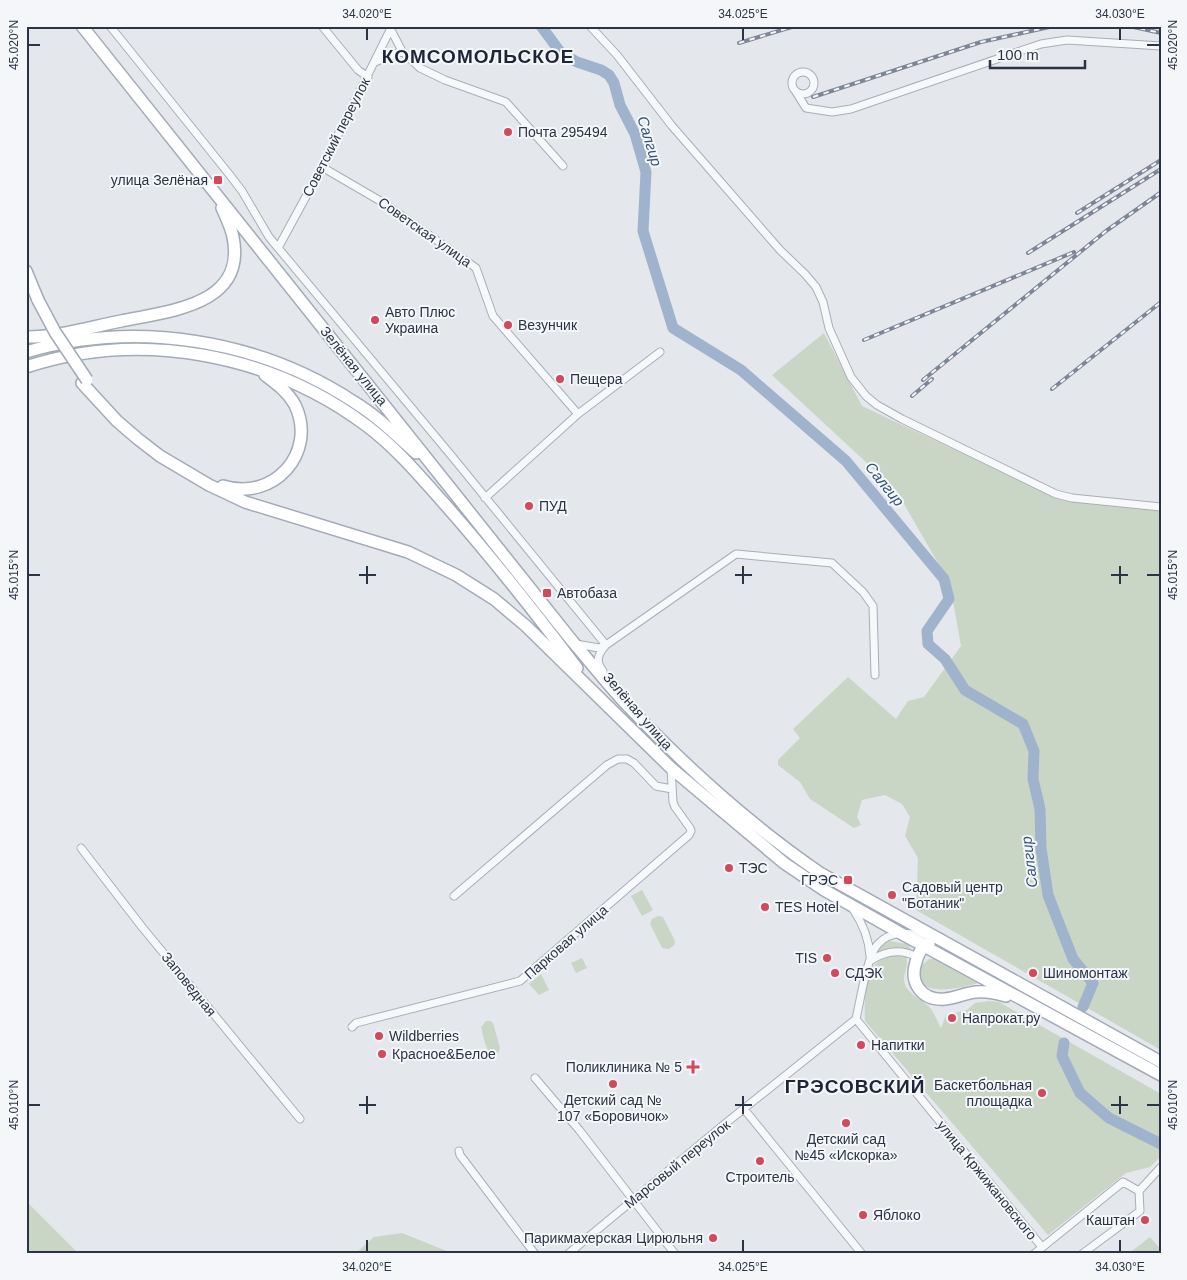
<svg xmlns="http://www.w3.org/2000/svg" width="1187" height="1280" font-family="Arial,sans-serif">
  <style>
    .green { fill: #c9d6c5 }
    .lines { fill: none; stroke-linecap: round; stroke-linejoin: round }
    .river { stroke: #9fb4cc; stroke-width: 11 }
    .minor-casing { stroke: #a9aeb7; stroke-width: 9 }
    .primary-casing { stroke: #a3abb8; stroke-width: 14 }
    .minor { stroke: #f7f8fa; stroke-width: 7 }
    .primary { stroke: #fff; stroke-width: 11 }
    .rail-casing { stroke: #7d8696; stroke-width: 4 }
    .rail { stroke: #f4f6f9; stroke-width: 2; stroke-dasharray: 5.5; stroke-linecap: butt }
    .primary-bridge-casing { stroke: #a3abb8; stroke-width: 14; stroke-linecap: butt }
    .primary-bridge { stroke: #fff; stroke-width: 11 }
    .ticks { fill: none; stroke: #2b3445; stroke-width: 2 }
    .poi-dot { fill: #d1495b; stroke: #f4f6f9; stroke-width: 2 }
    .labels { text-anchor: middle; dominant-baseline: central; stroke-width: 4; stroke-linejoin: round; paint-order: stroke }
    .poi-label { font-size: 14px; fill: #2b3445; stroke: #f4f6f9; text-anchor: start }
    .street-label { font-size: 14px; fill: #2b3445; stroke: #f4f6f9 }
    .water-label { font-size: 15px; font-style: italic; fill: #34527a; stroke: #f4f6f9 }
    .district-label { font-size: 19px; font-weight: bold; letter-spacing: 1px; fill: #1d2536; stroke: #f4f6f9 }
    .neatline { fill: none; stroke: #2b3445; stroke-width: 2 }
    .ticks-label { font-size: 12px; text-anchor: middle; fill: #2b3445 }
  </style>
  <rect width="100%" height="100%" fill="#e4e7ec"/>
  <path class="green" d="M824,333L862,406L1061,500L1161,508V1050L916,910L918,858L905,836L910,817L902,804L885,795L862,800L857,817L861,825L854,828L810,799L800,782L778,765V760L800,738L793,729L848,677L896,719L908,701L924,697L961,646L950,584L896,490L772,375Z
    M642,890L653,910L642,916L631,896Z
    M658,916L663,917L675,941L674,945L669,949L662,948L650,924L652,919Z
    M890,941L907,944L912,950C893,945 893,948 876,952L883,943Z
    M893,955L906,957C910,967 900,976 906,987C912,996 919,998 927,1005C933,1009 937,1021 941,1028L946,1015L967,1010L975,1003L989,1001L999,1002L1161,1094V1156L1150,1167L1126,1173L1048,1235L865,1021C864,1005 865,972 878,962C883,958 888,957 893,955Z
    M582,958L587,968L576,973L571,963Z
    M929,959H934L978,983C960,988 912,1001 921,966Z
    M541,974L549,990L539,995L529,984Z
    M486,1021H490L493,1023L500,1048C499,1051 499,1053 495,1054C486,1057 483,1033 481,1027Z
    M26,1201L79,1254H26Z
    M402,1233L454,1254H355L374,1237Z
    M1150,1237L1161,1250V1254H1128Z"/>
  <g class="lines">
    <path class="river" d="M541,26L561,53L577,62L601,70L609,75L614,83L620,105L635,134L646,172L643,231L673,328L741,370L846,461L944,579L949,599L927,631L928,644L945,659L965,690L1023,724L1034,751L1033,779L1040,809L1041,848L1048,895L1073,959L1093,983L1083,1007
      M1064,1043L1062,1056L1080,1093L1109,1118L1161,1144"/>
    <g class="minor-casing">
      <path id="minor" d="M110,26L229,174L242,191L269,237L450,454L606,645L599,648L576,644
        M322,26L358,70L368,77
        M590,26L617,55L672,126L780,250L805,274L816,287L823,302L829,328L851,377L866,396L877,405L902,419L1056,494L1072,498L1161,507
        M391,30L402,51L420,68L445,80L506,102L563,166
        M375,62L402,51
        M792 83a11 11 0 1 1 22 0a11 11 0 1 1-22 0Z
        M796,92L806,108L832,112L851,109L1041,44L1067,40L1161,46
        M322,167L382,202L476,268L493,316L578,414
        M278,248L322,167L392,26
        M485,498L578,414L660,352
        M603,671C595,661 598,654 606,645L736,554L832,563L863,592L873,606L875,675
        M81,848L142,927L300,1119
        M454,896L607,765L618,759H627L634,763L656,786L672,789
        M853,909C863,924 869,938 870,956
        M870,961C885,951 900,948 917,957
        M856,1019L1042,1247
        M856,1019C860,1002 867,955 878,944C890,930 914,932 929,939
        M352,1027L356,1023L520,981L689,835L691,831L690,828L675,807L673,802L671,768
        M535,1078L580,1131L675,1254
        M744,1109L862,1254
        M459,1151L460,1155L535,1254
        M1139,1191L1161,1167
        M568,1254L721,1127L856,1019
        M1034,1254L1123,1182L1139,1191
        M1082,1254L1140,1211L1139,1191"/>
    </g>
    <g class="primary-casing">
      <path id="primary" d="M82,26L573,642C591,663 609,686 628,706C687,768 750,825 820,873L1161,1062
        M26,271L38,300
        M26,337C58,337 90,327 121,321C168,311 247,306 233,237C231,227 226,217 222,208
        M26,352C136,320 258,339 354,402C377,416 396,435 416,453
        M26,367C141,329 271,354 367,426C395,447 418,474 442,501C489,554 534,611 577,668
        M82,383L117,421L138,439L160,456L209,485L245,502L408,552L456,575L494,599L526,626L671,768L784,863L824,890L902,934L1161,1075
        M223,486C273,502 318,453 295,405C288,392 277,384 265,375
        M929,944C921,947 918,954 916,962C909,983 922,1001 945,999C956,998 965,993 976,992C986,991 996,993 1006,996"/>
    </g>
    <use href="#minor" class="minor"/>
    <use href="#primary" class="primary"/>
    <g class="rail-casing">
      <path id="rail" d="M1114,26L1130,27
        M1129,26L1161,33
        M739,43L795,26
        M813,97L981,42L1054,26
        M1077,213L1161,160
        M1028,253L1161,169
        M864,340L1074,252
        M923,380L1106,231L1160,193
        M1052,389L1161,302
        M912,396L932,379"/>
    </g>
    <use href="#rail" class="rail"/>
    <g class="primary-bridge-casing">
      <path id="primary-bridge" d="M38,300L55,332L87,380"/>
    </g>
    <use href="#primary-bridge" class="primary-bridge"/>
  </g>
  <path class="ticks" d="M367,28V40M743,28V40M1120,28V40M28,45H40M1147,45H1160M367,566V584M743,566V584M1120,566V584M28,575H40M359,575H376M735,575H752M1111,575H1128M1147,575H1160M367,1096V1114M743,1096V1114M1120,1096V1114M28,1105H40M359,1105H376M735,1105H752M1111,1105H1128M1147,1105H1160M367,1240V1252M743,1240V1252M1120,1240V1252"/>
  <g class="poi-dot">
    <circle cx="508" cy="132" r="5"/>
    <rect x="213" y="175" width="10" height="10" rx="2.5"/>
    <circle cx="375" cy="320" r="5"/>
    <circle cx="508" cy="325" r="5"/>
    <circle cx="560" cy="379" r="5"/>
    <circle cx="529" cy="506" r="5"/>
    <rect x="542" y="588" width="10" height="10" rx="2.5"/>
    <circle cx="729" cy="868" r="5"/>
    <rect x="843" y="875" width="10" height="10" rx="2.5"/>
    <circle cx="892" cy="895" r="5"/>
    <circle cx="765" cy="907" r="5"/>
    <circle cx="827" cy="958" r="5"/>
    <circle cx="835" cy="973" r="5"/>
    <circle cx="1033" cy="973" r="5"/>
    <circle cx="952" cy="1018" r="5"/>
    <circle cx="379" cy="1036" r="5"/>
    <circle cx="861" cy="1045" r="5"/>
    <circle cx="382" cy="1054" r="5"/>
    <path d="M690.5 1059.5h5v5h5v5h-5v5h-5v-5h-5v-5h5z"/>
    <circle cx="613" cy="1084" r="5"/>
    <circle cx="1042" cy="1093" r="5"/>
    <circle cx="846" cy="1123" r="5"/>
    <circle cx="760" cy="1161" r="5"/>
    <circle cx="863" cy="1215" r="5"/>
    <circle cx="1145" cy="1220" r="5"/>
    <circle cx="713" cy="1238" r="5"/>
  </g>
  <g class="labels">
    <g class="poi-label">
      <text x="518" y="132">Почта 295494</text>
      <text x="208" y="180" text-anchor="end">улица Зелёная</text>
      <text x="385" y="312">Авто Плюс<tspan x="385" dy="16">Украина</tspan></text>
      <text x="518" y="325">Везунчик</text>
      <text x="570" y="379">Пещера</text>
      <text x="539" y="506">ПУД</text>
      <text x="557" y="593">Автобаза</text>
      <text x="739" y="868">ТЭС</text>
      <text x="838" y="880" text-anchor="end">ГРЭС</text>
      <text x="902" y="887">Садовый центр<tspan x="902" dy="16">"Ботаник"</tspan></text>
      <text x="775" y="907">TES Hotel</text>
      <text x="817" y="958" text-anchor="end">TIS</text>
      <text x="845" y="973">СДЭК</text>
      <text x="1043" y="973">Шиномонтаж</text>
      <text x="962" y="1018">Напрокат.ру</text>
      <text x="389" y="1036">Wildberries</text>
      <text x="871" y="1045">Напитки</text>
      <text x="392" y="1054">Красное&amp;Белое</text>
      <text x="682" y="1067" text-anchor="end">Поликлиника № 5</text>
      <text x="1032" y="1085" text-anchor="end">Баскетбольная<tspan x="1032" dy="16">площадка</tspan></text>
      <text x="613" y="1100" text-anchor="middle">Детский сад №<tspan x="613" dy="16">107 «Боровичок»</tspan></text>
      <text x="846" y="1139" text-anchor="middle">Детский сад<tspan x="846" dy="16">№45 «Искорка»</tspan></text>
      <text x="760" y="1177" text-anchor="middle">Строитель</text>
      <text x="873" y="1215">Яблоко</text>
      <text x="1135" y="1220" text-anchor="end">Каштан</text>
      <text x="703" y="1238" text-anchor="end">Парикмахерская Цирюльня</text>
    </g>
    <g class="street-label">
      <text transform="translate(336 137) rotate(-63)">Советский переулок</text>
      <text transform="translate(425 232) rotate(35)">Советская улица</text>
      <text transform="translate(354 366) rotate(51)">Зелёная улица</text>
      <text transform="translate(638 711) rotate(49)">Зелёная улица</text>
      <text transform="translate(566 942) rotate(-41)">Парковая улица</text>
      <text transform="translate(189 984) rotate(51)">Заповедная</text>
      <text transform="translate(677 1164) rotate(-39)">Марсовый переулок</text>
      <text transform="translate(987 1180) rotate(51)">улица Кржижановского</text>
    </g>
    <g class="water-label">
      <text transform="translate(650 141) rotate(73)">Салгир</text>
      <text transform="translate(885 484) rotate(51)">Салгир</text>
      <text transform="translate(1029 862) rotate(-97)">Салгир</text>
    </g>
    <g class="district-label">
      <text x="478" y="56">КОМСОМОЛЬСКОЕ</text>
      <text x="855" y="1086">ГРЭСОВСКИЙ</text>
    </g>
  </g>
  <rect width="1187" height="1280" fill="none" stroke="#f4f6f9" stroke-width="55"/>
  <path d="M990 60v8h95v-8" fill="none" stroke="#2b3445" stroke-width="2.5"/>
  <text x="997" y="60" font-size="15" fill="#2b3445" stroke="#f4f6f9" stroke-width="4" paint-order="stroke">100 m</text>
  <rect x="28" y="28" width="1132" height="1224" class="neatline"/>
  <g class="ticks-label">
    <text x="367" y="18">34.020°E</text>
    <text x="743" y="18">34.025°E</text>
    <text x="1120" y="18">34.030°E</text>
    <text transform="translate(14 45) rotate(-90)" y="4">45.020°N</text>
    <text transform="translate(1173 45) rotate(-90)" y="4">45.020°N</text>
    <text transform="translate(14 575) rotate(-90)" y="4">45.015°N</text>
    <text transform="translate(1173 575) rotate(-90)" y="4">45.015°N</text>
    <text transform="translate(14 1105) rotate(-90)" y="4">45.010°N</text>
    <text transform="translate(1173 1105) rotate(-90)" y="4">45.010°N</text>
    <text x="367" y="1271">34.020°E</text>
    <text x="743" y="1271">34.025°E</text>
    <text x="1120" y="1271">34.030°E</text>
  </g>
</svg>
